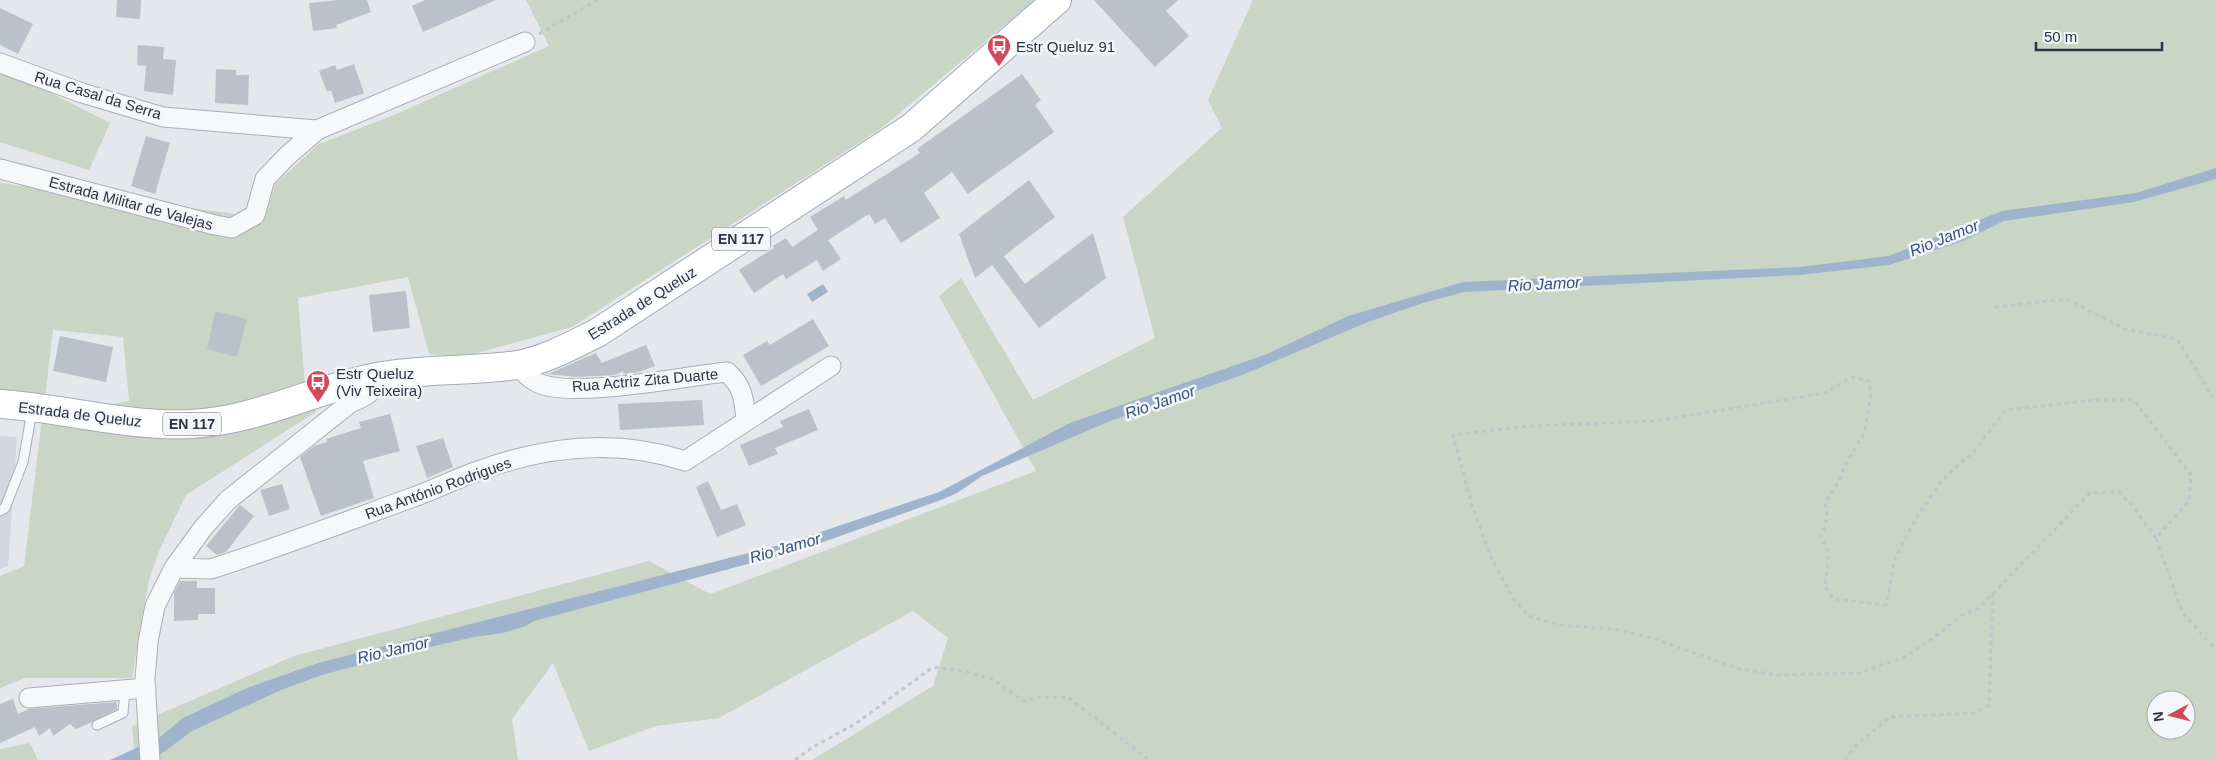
<svg xmlns="http://www.w3.org/2000/svg" width="2216" height="760" font-family="Arial,sans-serif">
  <style>
    .built { fill: #d2d6de }
    .green { fill: #c9d6c5; fill-rule: evenodd }
    .water { fill: #9fb4cc }
    .building { fill: #bbc0ca }
    .lines { fill: none; stroke-linecap: round; stroke-linejoin: round }
    .service-casing { stroke: #a9aeb7; stroke-width: 11 }
    .minor-casing { stroke: #a9aeb7; stroke-width: 21 }
    .primary-casing { stroke: #a3abb8; stroke-width: 30 }
    .path { stroke: #c2c5cb; stroke-width: 3; stroke-dasharray: 4 4; stroke-linecap: butt }
    .service { stroke: #f7f8fa; stroke-width: 9 }
    .minor { stroke: #f7f8fa; stroke-width: 19 }
    .primary { stroke: #fff; stroke-width: 28 }
    .labels { text-anchor: middle; dominant-baseline: central; stroke-width: 5; stroke-linejoin: round; paint-order: stroke }
    .shield { fill: #f4f6f9; stroke: #676e7b; stroke-width: 1 }
    .shield-label { font-size: 14px; font-weight: bold; fill: #2b3445 }
    .poi-label { font-size: 15px; fill: #2b3445; stroke: #f4f6f9; text-anchor: start }
    .street-label { font-size: 15px; fill: #2b3445; stroke: #f4f6f9 }
    .water-label { font-size: 16px; font-style: italic; fill: #34527a; stroke: #f4f6f9 }
  </style>
  <rect width="100%" height="100%" fill="#e4e7ec"/>
  <path class="built" d="M0,436L17,437L8,566L0,569Z"/>
  <path class="green" d="M526,0H1035L879,130L572,327L462,357L429,354L408,277L298,298L305,384L316,412L186,495L159,551L149,580L132,678H25L0,688V576L24,566L42,419L129,401L123,337L53,330L45,398L0,400V183L265,218L275,184L319,144L394,115L549,46Z
    M1253,0H2216V760H812L933,686L948,638L913,611L719,718L656,726L589,751L553,663L512,719L518,760H135L132,726L294,656L649,561L710,594L1036,471L939,296L961,278L1033,400L1155,338L1123,217L1222,128L1208,100ZM2156,700H2186V730H2156Z
    M0,67L110,123L89,170L0,142Z
    M30,743L38,760H0V749Z"/>
  <path class="water" d="M2216,168V179L2134,202L2004,221L1963,241L1889,265L1800,275L1464,292L1423,303L1368,322L1242,375L1110,421L982,476L957,493L941,500L801,550L534,621L526,626L503,633L474,637L416,650L322,675L281,690L192,731L153,760H110L160,737L183,718L247,688L318,663L791,542L939,492L1070,423L1267,354L1348,316L1463,282L1800,267L1889,256L2002,211L2136,193Z
    M823,284L828,292L812,302L807,294Z"/>
  <path class="building" d="M117,0H141L140,19L116,17Z
    M339,0H367L371,12L336,25L337,28L313,31L309,3Z
    M425,0H496L423,32L412,6Z
    M1094,0H1178L1166,11L1189,36L1155,67Z
    M0,8L33,24L18,54L0,45Z
    M138,45L164,47L163,59L176,60L173,95L144,91L146,66L137,65Z
    M354,64L364,93L335,103L331,90L327,92L319,71L335,65L337,70Z
    M216,69L236,70V75H249L248,105L215,103Z
    M1022,74L1041,100L1035,105L1054,132L968,194L952,172L924,193L940,218L901,243L885,218L875,224L869,214L828,240L841,259L823,271L817,260L786,279L783,274L754,293L739,270L774,248L773,246L786,238L792,247L818,230L810,217L844,196L846,200L920,153L917,149Z
    M146,136L170,143L155,194L131,186Z
    M1029,180L1055,217L1004,256L1025,284L1093,233L1106,278L1039,328L992,265L975,278L959,234Z
    M406,291L410,328L373,332L369,295Z
    M215,311L247,319L237,357L207,349Z
    M813,319L829,346L761,386L743,355L767,341L770,345Z
    M60,336L113,347L106,382L53,371Z
    M646,345L655,366L639,372L624,374L623,371L615,375L576,377L548,374L596,353L602,363Z
    M702,400L704,425L620,430L618,404Z
    M809,409L818,430L775,448L778,454L749,466L740,445L783,427L780,421Z
    M390,414L400,451L363,461L374,498L321,516L300,457L314,446L327,442L326,439L361,428L359,422Z
    M443,438L453,467L427,478L416,446Z
    M708,481L721,510L737,504L746,525L717,537L696,487Z
    M282,484L290,509L269,516L260,490Z
    M240,505L254,516L226,552L217,555L206,546Z
    M180,581H197V588H215V614H198V620L174,621V593Z
    M13,699L18,714L29,709L116,702L117,706V709L92,722L76,729L70,724L53,736L50,728L39,736L35,727L0,743V704Z"/>
  <g class="lines">
    <g class="service-casing">
      <path id="service" d="M0,511L5,508L23,462L32,411
        M97,725L123,713L125,690"/>
    </g>
    <g class="minor-casing">
      <path id="minor" d="M0,63L82,93L163,117L317,130
        M0,169L215,225L232,228L255,215L265,179L287,156L317,130L525,42
        M518,365C524,372 529,379 538,383C573,399 684,376 727,372C743,386 744,400 746,419
        M174,568L211,569C279,547 345,522 411,498C434,490 455,479 478,471C546,446 615,438 685,461L831,366
        M29,698L146,688
        M150,760L145,679L148,642L155,606L174,568L203,528L228,500L350,403C366,396 373,394 379,377"/>
    </g>
    <g class="primary-casing">
      <path id="primary" d="M0,404C64,408 127,427 191,424C256,421 314,389 377,377C423,368 471,372 517,365C543,361 573,345 597,333L911,128L1057,0"/>
    </g>
    <path class="path" d="M539,34L597,0
      M1995,307L2067,299L2125,329L2177,339L2216,402
      M2156,538L2132,505L2119,492L2090,493L1980,607L1961,616L1929,641L1902,658L1859,673L1777,675L1740,669L1652,638L1613,629L1560,625L1529,616L1514,600L1491,557L1473,509L1453,435L1529,426L1655,421L1825,393L1852,377L1869,381L1871,395L1864,433L1845,465L1839,481L1825,503C1828,516 1827,525 1820,536L1829,553L1825,587L1834,599L1886,605L1895,558L1917,517L1942,480L1974,451L2006,410L2095,400H2134L2191,475L2189,501L2156,538L2182,612L2216,650
      M795,760L813,747L855,724L933,667L964,671L993,679L1023,701L1037,697H1068L1149,760
      M1845,760L1856,745L1890,717L1975,713L1989,705L1993,594"/>
    <use href="#service" class="service"/>
    <use href="#minor" class="minor"/>
    <use href="#primary" class="primary"/>
  </g>
  <defs>
    <g id="bus-pin" transform="scale(1.25)"><path d="M0 17L-7.5 6A9.5 9.5 0 1 1 7.5 6Z" fill="#d1495b" stroke="#f4f6f9"/><path d="M-5-6H5V4H4V6H2V4H-2V6H-4V4H-5ZM-3.5-4V0h7V-4ZM-3.5 1.2v1.5H-2V1.2ZM2 1.2v1.5H3.5V1.2Z" fill="#fff"/></g>
  </defs>
  <g fill-rule="evenodd">
    <use href="#bus-pin" x="999" y="46"/>
    <use href="#bus-pin" x="318" y="382"/>
  </g>
  <g class="labels">
    <g class="shield">
      <rect x="712" y="227.5" width="58" height="23" rx="4"/>
      <rect x="163" y="412.5" width="58" height="23" rx="4"/>
    </g>
    <g class="shield-label">
      <text x="741" y="239">EN 117</text>
      <text x="192" y="424">EN 117</text>
    </g>
    <g class="poi-label">
      <text x="1016" y="46">Estr Queluz 91</text>
      <text x="336" y="373">Estr Queluz<tspan x="336" dy="17">(Viv Teixeira)</tspan></text>
    </g>
    <g class="street-label">
      <text transform="translate(98 95) rotate(17)">Rua Casal da Serra</text>
      <text transform="translate(131 203) rotate(15)">Estrada Militar de Valejas</text>
      <text transform="translate(642 303) rotate(-32)">Estrada de Queluz</text>
      <text transform="translate(645 380) rotate(-5)">Rua Actriz Zita Duarte</text>
      <text transform="translate(80 414) rotate(7)">Estrada de Queluz</text>
      <text transform="translate(438 488) rotate(-20)">Rua António Rodrigues</text>
    </g>
    <g class="water-label">
      <text transform="translate(1944 238) rotate(-22)">Rio Jamor</text>
      <text transform="translate(1544 284) rotate(-3)">Rio Jamor</text>
      <text transform="translate(1160 402) rotate(-19)">Rio Jamor</text>
      <text transform="translate(785 548) rotate(-16)">Rio Jamor</text>
      <text transform="translate(393 650) rotate(-13)">Rio Jamor</text>
    </g>
  </g>
  <g transform="translate(2171 715) rotate(263)"><circle r="24" fill="#f4f6f9" stroke="#a4a8b1"/>
  <path d="M0-4L9 19L0 12L-9 19Z" fill="#d1495b"/>
  <text y="-8" font-size="14" font-weight="bold" text-anchor="middle" fill="#2b3445">N</text>
  </g>
  <path d="M2036 42v8h126v-8" fill="none" stroke="#2b3445" stroke-width="2.5"/>
  <text x="2044" y="42" font-size="15" fill="#2b3445" stroke="#f4f6f9" stroke-width="4" paint-order="stroke">50 m</text>
</svg>
